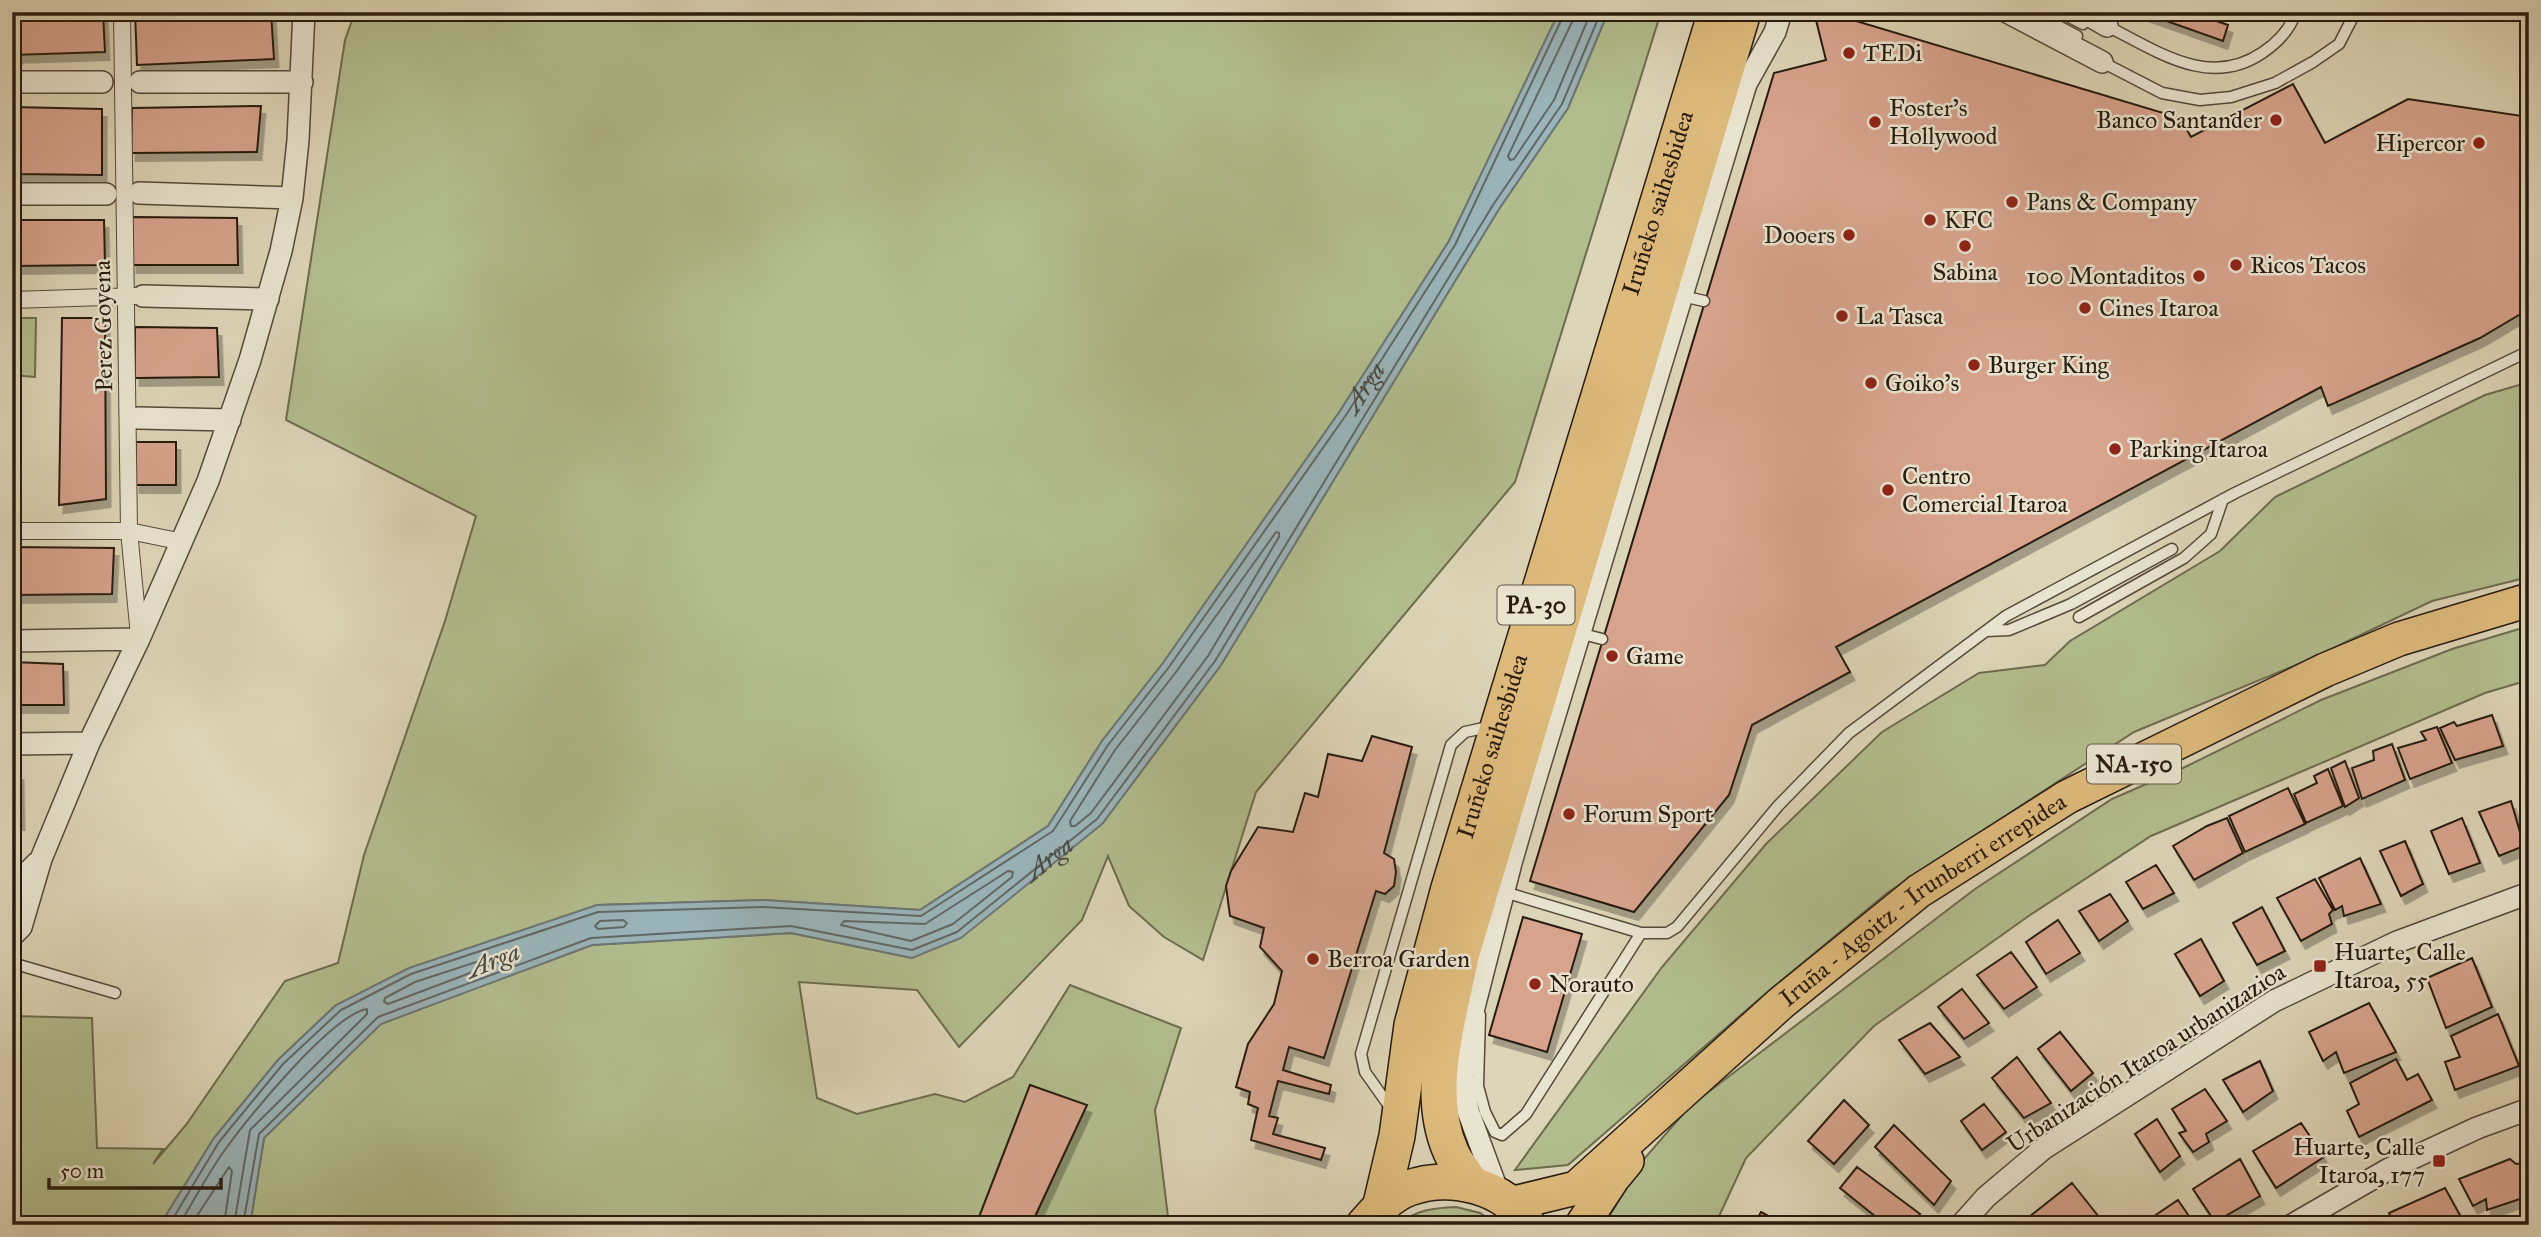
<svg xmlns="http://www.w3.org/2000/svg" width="2541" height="1237" font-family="'IM FELL Great Primer',serif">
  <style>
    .green { fill: #b2bd8e; stroke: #6d6c4f; stroke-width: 2 }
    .water { fill: #9ab5bb; stroke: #6c7777; stroke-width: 2 }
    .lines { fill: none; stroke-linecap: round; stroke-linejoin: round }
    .shore { stroke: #616866; stroke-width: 2 }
    .building { fill: #d7a38d; stroke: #281b10; stroke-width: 2; filter: url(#shadow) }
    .service-casing { stroke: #554a3a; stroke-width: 13 }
    .pedestrian-casing { stroke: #554a3a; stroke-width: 18 }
    .minor-casing { stroke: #554a3a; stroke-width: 24 }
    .primary-casing { stroke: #281b10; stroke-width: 36 }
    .trunk-casing { stroke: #281b10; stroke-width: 38 }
    .service { stroke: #e9e4d0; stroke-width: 10 }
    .pedestrian { stroke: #e9e4d0; stroke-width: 16 }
    .minor { stroke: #e9e4d0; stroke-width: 21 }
    .primary { stroke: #deba7c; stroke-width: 33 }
    .trunk { stroke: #deba7c; stroke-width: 35 }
    .poi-dot { fill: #8f2418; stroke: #e9e4d0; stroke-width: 2.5 }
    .labels { text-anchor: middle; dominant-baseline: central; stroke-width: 5; stroke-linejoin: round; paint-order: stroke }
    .shield { fill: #e9e4d0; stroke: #62574a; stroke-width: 2 }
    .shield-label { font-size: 23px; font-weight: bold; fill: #281b10 }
    .poi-label { font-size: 24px; fill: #281b10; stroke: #e9e4d0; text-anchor: start }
    .street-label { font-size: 24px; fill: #281b10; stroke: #e9e4d0 }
    .water-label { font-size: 26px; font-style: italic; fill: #4a4943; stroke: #e9e4d0 }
  </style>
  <defs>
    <filter id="shadow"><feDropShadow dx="4.5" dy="8" stdDeviation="0" flood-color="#0004"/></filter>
  </defs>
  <rect width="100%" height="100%" fill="#ddd5b7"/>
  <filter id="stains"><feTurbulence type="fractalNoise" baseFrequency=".00286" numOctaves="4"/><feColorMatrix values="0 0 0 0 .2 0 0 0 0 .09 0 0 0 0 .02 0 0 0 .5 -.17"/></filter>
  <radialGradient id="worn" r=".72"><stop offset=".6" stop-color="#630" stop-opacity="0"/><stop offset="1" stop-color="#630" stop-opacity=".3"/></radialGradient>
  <path class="green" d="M355,12H1559L1449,241L1340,411L1163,663L1102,741L1048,826L920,910L763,900L597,905L336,1005L278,1060L214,1138L160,1225H12V1016L92,1018L97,1148L163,1149L153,1164L186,1125L285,981L338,963L364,855L445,621L476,516L286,420L345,40Z
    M1608,12H1661L1515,482L1256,792L1203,960L1164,937L1129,906L1108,856L1082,920L959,1047L917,990L799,982L817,1098L857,1114L935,1094L965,1102L1013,1077L1070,985L1181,1028L1155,1110L1169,1225H1031L1086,1106L1030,1085L976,1225H250L264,1138L380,1024L592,945L791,933L912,958L1102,824L1221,665L1499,209L1568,108Z
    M12,318H36L35,377L12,375Z
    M2529,382V577L2432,601L2308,660L2134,732L1887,893L1765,994L1568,1165L1515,1170L1662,967L1766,844L1882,732L1979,673L2045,665L2070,641L2220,551L2275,497L2485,395Z
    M2529,626V680L2485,693L2151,836L2030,915L1874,1026L1746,1158L1715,1225H1604L1644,1159L1690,1106L1975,889L2112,799L2183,768L2321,700L2452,649Z
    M1456,1207L1480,1213L1498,1225H1398C1415,1210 1433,1208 1456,1207Z"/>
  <path class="water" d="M1559,12H1608L1568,108L1499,209L1221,665L1102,824L961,938L912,958L791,933L592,945L381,1024L264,1138L250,1225H160L214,1138L278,1060L336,1005L409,968L597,905L763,900L920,910L1048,826L1102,741L1163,663L1340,411L1449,241Z"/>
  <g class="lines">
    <g class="shore">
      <path d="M1574,12L1572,22L1508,156L1510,160L1514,159L1554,100L1591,12"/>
      <path d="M1276,532L1279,533V537L1208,656L1091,813L1075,826H1071L1070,821L1115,750L1176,672Z"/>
      <path d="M1008,871L1013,872L1012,877L953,924L911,941L841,925L844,921L925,924Z"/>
      <path d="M623,920L627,923L624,927L598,929L595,926L600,921Z"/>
      <path d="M513,950L518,952L515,956L388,1004L384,1002L385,998L415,982Z"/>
      <path id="s1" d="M169,1225L219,1142L283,1064L341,1010L411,974L598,912L763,907L921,916L1053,831L1108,745L1169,667L1346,415L1455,245L1565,12"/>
      <path d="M179,1225C195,1199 209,1171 227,1147C249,1116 333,1014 367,1009V1014L250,1130L234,1225"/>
      <path d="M191,1225L229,1167L232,1171L224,1225"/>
      <path id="s2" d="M243,1225L259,1134L378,1017L591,938L791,926L912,950L957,932L1097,819L1215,661L1493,205L1562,104L1601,12"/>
    </g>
  </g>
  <path class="building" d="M12,12H103L105,52L12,55Z
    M135,12H271L274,59L137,65Z
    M1814,12H1826L2180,118L2191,137L2293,84L2325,143L2408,99L2529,117V309L2480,338L2328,406L2321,387L1836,647L1850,672L1752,725L1729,795L1634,912L1530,881L1774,73L1826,60Z
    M2141,12H2190L2228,25L2223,41Z
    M261,106L257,152L131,153L132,108Z
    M12,107L102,109V175L12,174Z
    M132,217L237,218L238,265H132Z
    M12,220H104L105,265L12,266Z
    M62,318H105L106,499L59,505Z
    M135,327L217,328L219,377L135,378Z
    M136,442H176V485H135Z
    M12,547L114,548L112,594L12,595Z
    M12,662L63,664L64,705H12Z
    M2492,715L2503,746L2455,760L2440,728L2454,722L2457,726Z
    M2437,727L2452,763L2410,779L2398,748L2426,740L2421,732Z
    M1372,736L1412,747L1384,853L1394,859L1396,872L1394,886L1385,894L1376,891L1324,1058L1289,1047L1283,1070L1331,1085L1329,1094L1278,1081L1269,1116L1278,1118L1273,1134L1325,1148L1321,1160L1251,1140L1258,1108L1248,1104L1250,1092L1236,1087L1248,1044L1274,1004L1282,971L1260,947L1264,928L1230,916L1226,886L1231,871L1258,827L1293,832L1305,793L1318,797L1328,754L1362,761Z
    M2392,744L2405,780L2362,799L2352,768L2374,760L2373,751Z
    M2345,761L2359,798L2345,807L2331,768Z
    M2328,769L2343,806L2306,823L2294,794L2317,783L2314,776Z
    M12,772H19L20,822H12Z
    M2288,788L2305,824L2245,852L2229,816Z
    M2511,801L2524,846L2499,856L2479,812Z
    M2227,818L2243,853L2194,880L2173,846L2207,826Z
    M2462,818L2480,863L2449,874L2431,831Z
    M2405,841L2423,884L2401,896L2380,851Z
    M2360,858L2381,904L2344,916L2342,906L2335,910L2319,878Z
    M2156,865L2174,893L2143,909L2126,882Z
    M2315,879L2333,910L2329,914L2332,924L2301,941L2277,898Z
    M2110,894L2128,921L2099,941L2079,911Z
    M2262,907L2285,951L2257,965L2233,923Z
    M1523,917L1582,934L1547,1052L1489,1035Z
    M2058,920L2080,953L2046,974L2026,942Z
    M2201,939L2224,981L2200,996L2175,954Z
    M2011,952L2037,987L2004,1009L1977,975Z
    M2472,958L2492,1007L2446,1028L2427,978Z
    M1962,989L1989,1023L1964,1039L1938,1007Z
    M2369,1003L2396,1052L2344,1073L2336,1052L2323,1061L2309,1032Z
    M2498,1014L2519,1066L2455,1090L2445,1062L2460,1057L2451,1036Z
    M1930,1023L1960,1057L1925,1074L1899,1040Z
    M2060,1032L2093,1073L2071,1091L2038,1049Z
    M2017,1057L2051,1103L2024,1118L1992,1078Z
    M2396,1059L2407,1080L2418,1074L2432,1100L2359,1137L2347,1111L2359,1104L2350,1083Z
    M2260,1061L2273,1091L2243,1112L2223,1080Z
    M1030,1085L1087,1105L1031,1225H976Z
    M2205,1089L2227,1121L2206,1134L2209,1142L2193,1152L2179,1133L2186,1131L2172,1109Z
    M1844,1100L1869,1125L1834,1164L1808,1141Z
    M1984,1104L2006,1132L1982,1150L1961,1121Z
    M2157,1119L2180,1156L2160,1172L2135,1134Z
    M2301,1123L2324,1157L2276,1188L2253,1151Z
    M1894,1125L1951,1181L1934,1205L1875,1147Z
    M2240,1159L2260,1196L2215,1222L2193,1189Z
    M2510,1159L2516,1164L2525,1163L2529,1172V1196L2487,1210L2486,1199L2473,1206L2459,1179Z
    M1857,1167L1920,1214L1912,1225H1886L1840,1188Z
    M2072,1183L2099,1217L2087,1225H2035L2029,1217Z
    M2445,1188L2462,1219L2449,1225H2395L2389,1213Z
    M2178,1200L2195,1225H2141Z
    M1761,1212L1785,1225H1754Z"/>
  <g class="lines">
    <g class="service-casing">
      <path id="service" d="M2032,12L2077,36
        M2060,12L2083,24
        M2107,26C2157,51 2209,89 2262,53C2277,43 2290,30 2296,12
        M2102,62L2162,93L2200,100L2231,97L2275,83L2313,62L2339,44L2354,15
        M1682,296L1704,301
        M2079,617L2184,558L2211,534L2223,499
        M1986,631L2009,630L2071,604L2172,549
        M1579,633L1602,639
        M1504,892L1641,933H1667L1677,927L1778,806L1849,733L2006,616L2235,493L2529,351
        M12,963L115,993
        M1480,1015L1478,1086L1485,1112L1495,1132L1502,1135L1526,1114L1641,933
        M1392,1110L1365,1072L1361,1054L1451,745L1465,732L1493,726"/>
    </g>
    <g class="pedestrian-casing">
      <path id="pedestrian" d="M122,12L129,531L139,636
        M12,300L136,296
        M12,531H129L183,542"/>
    </g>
    <g class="minor-casing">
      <path id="minor" d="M2007,12L2102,62
        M2083,12L2107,26
        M12,82H102
        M140,82H302
        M139,193L292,198
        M12,194H106
        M143,296L268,299
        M138,418L230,420
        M12,641L139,639
        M12,744L89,743
        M12,888L37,863
        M12,936L21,927L41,859L89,743L139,639L208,481L250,360L281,251L292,198L298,140L304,12
        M1499,1195L1468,1111L1463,1076L1469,1027L1511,863L1531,794L1746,84L1775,32L1781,12
        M1961,1225L1986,1197L2043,1149L2274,1001L2397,942L2529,893
        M2292,1225L2389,1169L2477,1128L2529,1109"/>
    </g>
    <g class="primary-casing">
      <g id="primary">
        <path id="s3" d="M1510,1204L1576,1188L1781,1003L1919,891L2067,797L2325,670L2399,639L2529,600"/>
        <path d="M1582,1225L1613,1178L1627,1161"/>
      </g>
    </g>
    <g class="trunk-casing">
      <g id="trunk">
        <path d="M1472,1184C1465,1174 1456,1164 1451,1152C1424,1092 1449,1018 1461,956L1743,12"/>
        <path id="s4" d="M1381,1204L1397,1136L1412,1025L1449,888L1716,12"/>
        <path d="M1364,1225C1377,1210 1390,1195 1409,1188C1450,1173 1507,1186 1528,1225"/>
      </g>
    </g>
    <use href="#service" class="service"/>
    <use href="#pedestrian" class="pedestrian"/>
    <use href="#minor" class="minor"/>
    <use href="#primary" class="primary"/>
    <use href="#trunk" class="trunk"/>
  </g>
  <g class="poi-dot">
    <circle cx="1849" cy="53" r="7"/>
    <circle cx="2276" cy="120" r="7"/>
    <circle cx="1875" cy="122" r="7"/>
    <circle cx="2479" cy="143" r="7"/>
    <circle cx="2012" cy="202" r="7"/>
    <circle cx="1930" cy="220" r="7"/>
    <circle cx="1849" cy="235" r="7"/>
    <circle cx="1965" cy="246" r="7"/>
    <circle cx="2236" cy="265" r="7"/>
    <circle cx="2199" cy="276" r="7"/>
    <circle cx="2085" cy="308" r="7"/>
    <circle cx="1842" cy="316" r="7"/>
    <circle cx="1974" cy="365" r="7"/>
    <circle cx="1871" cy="383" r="7"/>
    <circle cx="2115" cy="449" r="7"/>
    <circle cx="1888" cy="490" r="7"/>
    <circle cx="1612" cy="656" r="7"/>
    <circle cx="1569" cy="814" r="7"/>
    <circle cx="1313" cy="959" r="7"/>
    <rect x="2313" y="959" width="14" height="14" rx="3.5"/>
    <circle cx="1535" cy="984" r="7"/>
    <rect x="2432" y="1154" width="14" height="14" rx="3.5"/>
  </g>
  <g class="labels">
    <g class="shield">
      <rect x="1497.5" y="585.5" width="77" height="39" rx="5"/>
      <rect x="2087" y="744.5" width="94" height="39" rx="5"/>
    </g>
    <g class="shield-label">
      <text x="1536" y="605">PA-30</text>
      <text x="2134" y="764">NA-150</text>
    </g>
    <g class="poi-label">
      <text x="1863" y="53">TEDi</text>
      <text x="1889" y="108">Foster's<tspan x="1889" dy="28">Hollywood</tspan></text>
      <text x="2262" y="120" text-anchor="end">Banco Santander</text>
      <text x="2465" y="143" text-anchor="end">Hipercor</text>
      <text x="2026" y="202">Pans &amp; Company</text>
      <text x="1944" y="220">KFC</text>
      <text x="1835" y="235" text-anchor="end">Dooers</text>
      <text x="2250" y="265">Ricos Tacos</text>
      <text x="1965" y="272" text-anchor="middle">Sabina</text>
      <text x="2185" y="276" text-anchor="end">100 Montaditos</text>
      <text x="2099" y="308">Cines Itaroa</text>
      <text x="1856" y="316">La Tasca</text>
      <text x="1988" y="365">Burger King</text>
      <text x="1885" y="383">Goiko's</text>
      <text x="2129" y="449">Parking Itaroa</text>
      <text x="1902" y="476">Centro<tspan x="1902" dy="28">Comercial Itaroa</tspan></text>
      <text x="1626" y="656">Game</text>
      <text x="1583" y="814">Forum Sport</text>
      <text x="2334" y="952">Huarte, Calle<tspan x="2334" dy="28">Itaroa, 55</tspan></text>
      <text x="1327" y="959">Berroa Garden</text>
      <text x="1549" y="984">Norauto</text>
      <text x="2425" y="1147" text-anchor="end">Huarte, Calle<tspan x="2425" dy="28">Itaroa, 177</tspan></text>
    </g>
    <g class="street-label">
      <text stroke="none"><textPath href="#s4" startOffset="1040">Iruñeko saihesbidea</textPath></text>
      <text transform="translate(103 326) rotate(-91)">Perez Goyena</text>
      <text stroke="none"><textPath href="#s4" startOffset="472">Iruñeko saihesbidea</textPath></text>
      <text stroke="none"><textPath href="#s3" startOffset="520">Iruña - Agoitz - Irunberri errepidea</textPath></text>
      <text transform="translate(2146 1058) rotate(-33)">Urbanización Itaroa urbanizazioa</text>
    </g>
    <g class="water-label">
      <text stroke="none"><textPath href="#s1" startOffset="1575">Arga</textPath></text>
      <text stroke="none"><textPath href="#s2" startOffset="976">Arga</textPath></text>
      <text transform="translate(493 960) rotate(-22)">Arga</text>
    </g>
  </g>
  <rect width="2541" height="1237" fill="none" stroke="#ddd5b7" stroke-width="42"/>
  <rect x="14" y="14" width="2513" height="1209" fill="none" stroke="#281b10" stroke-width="3.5"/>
  <rect x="21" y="21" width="2499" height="1195" fill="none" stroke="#281b10" stroke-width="2"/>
  <path d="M49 1178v10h172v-10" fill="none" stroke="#281b10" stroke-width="3.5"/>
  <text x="60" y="1178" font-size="21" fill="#281b10" stroke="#e9e4d0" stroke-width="5" paint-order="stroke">50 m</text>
  <rect width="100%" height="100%" filter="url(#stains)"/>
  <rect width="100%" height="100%" fill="url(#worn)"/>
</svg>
